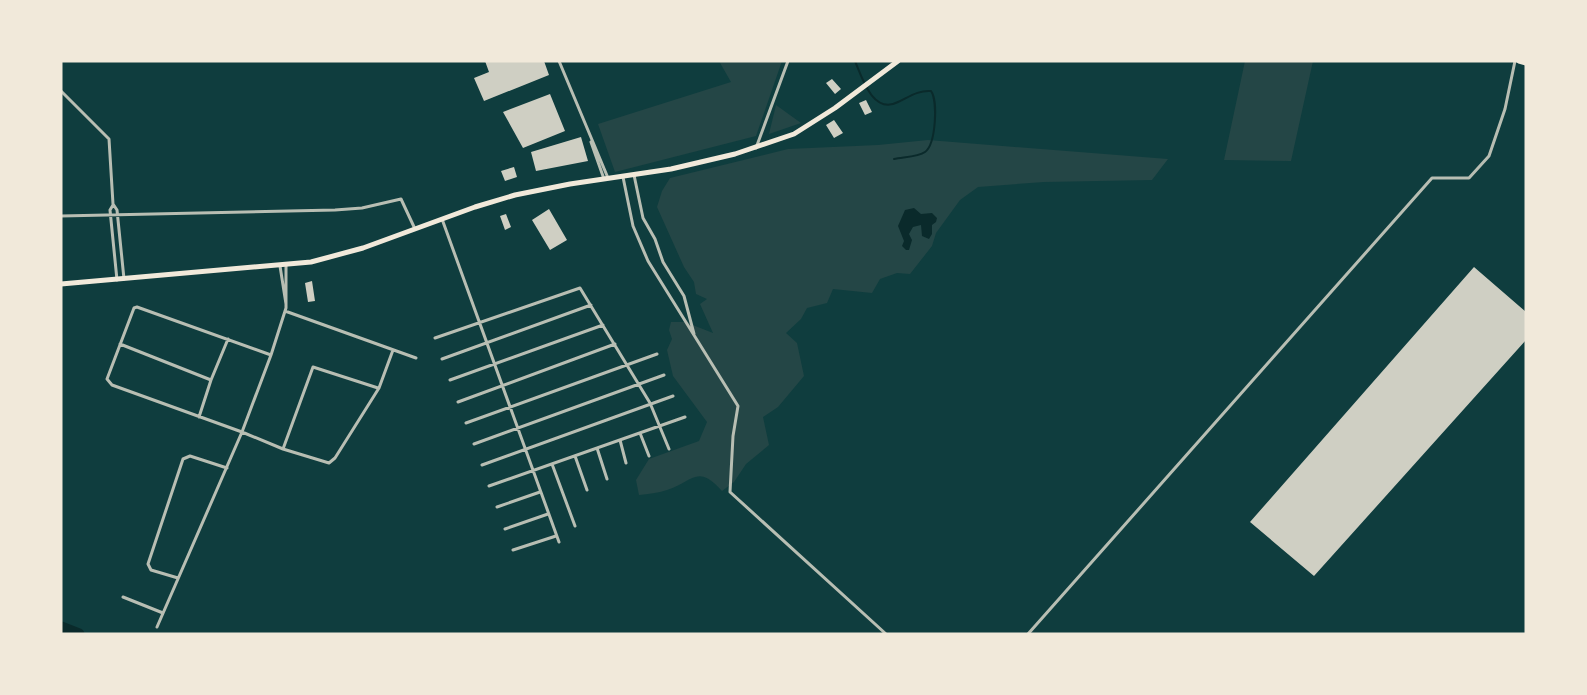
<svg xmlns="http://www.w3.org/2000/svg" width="1587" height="695" font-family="'DM Sans',sans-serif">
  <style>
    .green { fill: #244646 }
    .water { fill: #0a2a2b }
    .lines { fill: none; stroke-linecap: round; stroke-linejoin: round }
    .stream { stroke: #0a2a2b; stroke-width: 2 }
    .river { stroke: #0a2a2b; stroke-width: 11 }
    .building { fill: #cfcfc3 }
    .minor { stroke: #b8beb3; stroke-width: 3 }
    .primary { stroke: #f1e9da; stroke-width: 5 }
  </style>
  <rect width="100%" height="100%" fill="#0f3d3e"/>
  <path class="green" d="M719,61H782L756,136L615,172L598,124L731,82Z
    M1245,61H1313L1291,161L1224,160Z
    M776,105L801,123L769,134Z
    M928,140L1168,159L1152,180L1044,182L978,187L960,200L936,233L932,246L910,274L897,273L880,279L872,293L833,289L827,303L807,308L801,319L786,333L797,343L804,376L778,407L763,417L769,445L746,464L734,482L722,491C697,463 693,482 667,490C658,493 648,494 639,495L636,480L649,459L699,441L707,422L673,376L667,350L672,339L669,330L671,322H685L713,333L700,304L707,299L696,294L694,282L684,267L657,207L662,191L670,178L788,149L878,145Z"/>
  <path class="water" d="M914,208L921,214L932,213L937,218L936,222L932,225V234L929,239L922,236L921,225L913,227L909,234L912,240L909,250H906L902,246L904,241L898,226L905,210Z"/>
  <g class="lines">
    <path class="stream" d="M855,61C862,78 873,115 898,102C909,97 918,90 931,91C938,101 936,144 925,152C918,157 903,157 894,159"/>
    <path class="river" d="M61,627L79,634"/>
  </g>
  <path class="building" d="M485,61H544L549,75L484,101L474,78L489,72Z
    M832,79L841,89L835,94L826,83Z
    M550,94L565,131L523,148L503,112Z
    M866,100L872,112L865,115L859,103Z
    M834,120L843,133L834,138L826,125Z
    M581,137L588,161L536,171L531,152Z
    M514,167L517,177L505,181L501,171Z
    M549,209L567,240L550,250L532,220Z
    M506,214L511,227L505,230L500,216Z
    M1474,267L1526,312V340L1314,576L1250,522Z
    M312,281L315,301L308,302L305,283Z"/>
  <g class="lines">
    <path class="minor" d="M559,61L608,178
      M61,91L109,139L113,204L117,210L124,279
      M591,142L604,179
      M756,148L788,61
      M634,175L643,218L655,239L663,262L684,296L694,334
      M623,177L633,226L648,261L738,406L733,436L730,492L886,634
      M113,205L110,210L117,280
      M61,216L335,210L362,208L401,199L415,229
      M442,219L559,542
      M280,266L286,304
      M285,311L416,358
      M435,338L580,288L650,403L669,449
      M120,344L211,380
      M271,355L137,307L134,308L107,379L112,385L242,432L283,449L329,463L335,458L379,388L393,350
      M442,359L591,305
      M450,380L603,325
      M458,402L615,344
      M199,417L211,380L228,339
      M466,423L657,354
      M640,433L649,456
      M620,440L626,463
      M474,444L664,375
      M597,448L607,479
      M283,449L313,367L378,388
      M575,456L587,490
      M552,464L575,526
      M482,465L673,396
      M489,486L685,417
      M497,507L540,492
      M505,529L548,514
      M513,550L556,536
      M178,578L151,570L148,564L183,459L190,456L227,468
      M123,597L163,613
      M157,627L242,432L271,355L286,308V266
      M1028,634L1432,178H1469L1489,156L1505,109L1515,61"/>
    <path class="primary" d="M1519,61L1526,63
      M61,284L311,262L363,248L475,207L515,195L570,184L671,169L735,154L794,134L835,108L898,61"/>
  </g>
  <rect width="1587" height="695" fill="none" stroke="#f1e9da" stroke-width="125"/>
</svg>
